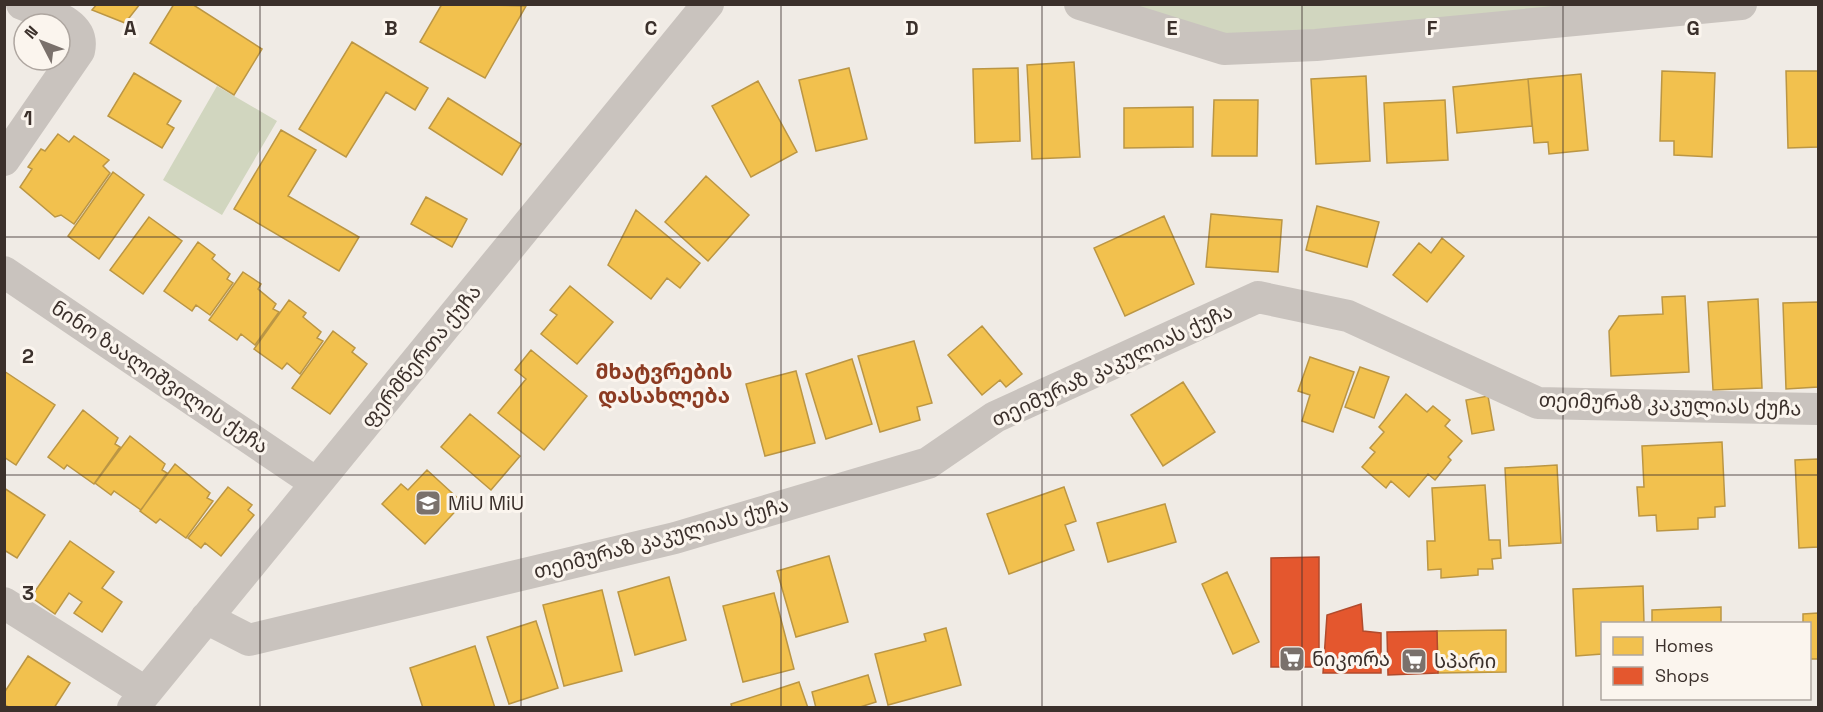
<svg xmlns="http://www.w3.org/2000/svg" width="1823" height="712" font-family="'Space Grotesk','Noto Sans Georgian',sans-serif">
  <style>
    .green { fill: #d1d6bf }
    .homes { fill: #f2c14e; stroke: #bb9644; stroke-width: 1.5 }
    .shops { fill: #e4572e; stroke: #b14b2d; stroke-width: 1.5 }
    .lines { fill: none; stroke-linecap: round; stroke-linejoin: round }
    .minor { stroke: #c9c3be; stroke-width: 32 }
    .grid { fill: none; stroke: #3b302b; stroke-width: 1.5; stroke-opacity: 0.55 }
    .labels { text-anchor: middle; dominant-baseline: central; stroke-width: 6; stroke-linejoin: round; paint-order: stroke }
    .street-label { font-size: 20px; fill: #3b302b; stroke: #fbf5ee }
    .poi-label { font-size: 20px; fill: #3b302b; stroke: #fbf5ee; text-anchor: start }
    .neighbourhood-label { font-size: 21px; font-weight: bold; fill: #8c3b22; stroke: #fbf5ee }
    .grid-label { font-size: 20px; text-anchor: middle; font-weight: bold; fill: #3b302b; stroke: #fbf5ee; stroke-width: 6; stroke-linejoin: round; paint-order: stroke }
  </style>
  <rect width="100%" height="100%" fill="#f0ebe5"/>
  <path class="green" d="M1125,5H1683L1224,36Z
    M217,86L277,121L222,215L163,180Z"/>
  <path class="homes" d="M97,4H140L125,23L92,10Z
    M174,4H192L262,49L234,95L150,43Z
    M442,4L526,6L485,78L420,42Z
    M352,42L428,88L415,110L386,92L346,157L299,129Z
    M1074,62L1080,157L1032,159L1027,65Z
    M849,68L867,139L816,151L799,80Z
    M1018,68L1020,141L975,143L973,69Z
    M1662,71L1715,73L1712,157L1674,155V141H1660Z
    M1786,71H1818V147L1788,148Z
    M134,73L181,101L167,124L174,128L162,148L108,116Z
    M1581,74L1588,150L1549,154L1548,142L1534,143L1528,79Z
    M1366,76L1370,161L1316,164L1311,79Z
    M1528,79L1532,126L1457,133L1453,87Z
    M758,81L797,152L751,177L712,106Z
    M448,98L521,144L502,175L429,128Z
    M1214,100H1258L1257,156H1212Z
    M1445,100L1448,160L1387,163L1384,103Z
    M1193,107V147L1124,148V108Z
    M281,130L316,150L288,196L359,237L339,271L234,209Z
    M58,134L69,142L74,136L109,160L103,166L110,173L74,224L61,215L55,217L20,187L32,169L28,167L41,149L45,151Z
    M113,172L144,195L99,259L68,236Z
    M706,176L749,215L708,261L665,222Z
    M426,197L467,219L452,247L411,224Z
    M1317,206L1379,222L1367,267L1306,250Z
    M636,210L700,263L680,288L667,278L651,299L608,265Z
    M1211,214L1282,220L1278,272L1206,267Z
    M1164,216L1194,284L1125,316L1094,248Z
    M149,217L182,241L143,294L110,270Z
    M1442,238L1464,256L1427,302L1393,275L1419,243L1431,253Z
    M198,242L215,255L212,259L230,274L227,279L233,283L210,315L196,305L192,311L164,291Z
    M243,272L261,284L258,289L276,304L273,309L279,312L255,345L241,334L237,340L209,320Z
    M570,286L613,322L577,364L541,334L557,315L550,310Z
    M1685,296L1689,372L1611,376L1609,331L1619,316L1663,314L1662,297Z
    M1758,299L1762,388L1713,390L1708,302Z
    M289,300L306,313L303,317L321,332L317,338L323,341L300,374L287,363L282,369L254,349Z
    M1818,302V387L1786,389L1783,303Z
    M982,326L1022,374L1006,387L1000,380L982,395L948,355Z
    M333,331L355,348L352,352L367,364L330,414L292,388Z
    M914,341L932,403L917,407L920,420L880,432L858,356Z
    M531,350L587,396L544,450L498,413L526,379L515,370Z
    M1310,357L1354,372L1333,432L1302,421L1310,395L1298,391Z
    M852,359L872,424L826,439L806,374Z
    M1360,367L1389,377L1374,418L1345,407Z
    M4,371L55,405L16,465L4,457Z
    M796,371L815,443L765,456L746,384Z
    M1183,382L1215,432L1163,466L1131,415Z
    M1406,394L1427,412L1433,406L1450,420L1445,426L1462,441L1448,457L1451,460L1435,480L1428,474L1409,497L1391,481L1386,488L1362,467L1375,452L1370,448L1384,432L1379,427Z
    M1488,396L1494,430L1472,434L1466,400Z
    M83,410L118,438L115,444L120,447L94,484L67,465L64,469L48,457Z
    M470,414L520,456L491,490L441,447Z
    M130,436L165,464L162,470L167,473L141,510L114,491L111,495L95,483Z
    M1722,442L1725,506L1715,507V517L1698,518V529L1657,531L1656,515L1639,516L1637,487H1644L1642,446Z
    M1818,459V547L1799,548L1795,460Z
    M175,464L210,493L207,498L213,501L186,538L160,519L156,523L140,511Z
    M1557,465L1561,543L1509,546L1505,468Z
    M427,470L463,503L425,544L382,504L401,484L408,490Z
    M1485,485L1489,540H1500L1501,558L1492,559L1493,569H1478V575L1441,578V569L1428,570L1427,541H1435L1432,488Z
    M228,487L252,505L248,510L254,515L221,556L205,543L201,548L188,538Z
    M1064,487L1076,521L1065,525L1074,550L1009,574L987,514Z
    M4,488L45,515L17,558L4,550Z
    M1165,504L1176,542L1108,562L1097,523Z
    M70,541L114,572L102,588L122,602L102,632L74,613L82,602L69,593L55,614L31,597Z
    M829,556L848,622L796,637L777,571Z
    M1227,572L1259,642L1233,654L1202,584Z
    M669,577L686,640L635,655L618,592Z
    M1643,586L1644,624H1602V654L1576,656L1573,589Z
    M602,590L622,671L564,686L543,605Z
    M774,593L794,669L743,682L723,606Z
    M1721,607V624H1652V610Z
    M1818,613V659H1810V624H1803V614Z
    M536,621L558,688L509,704L487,637Z
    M946,628L961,685L888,705L875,654L926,641L924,634Z
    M1506,630V672L1438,673L1437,631Z
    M475,646L495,708H423L410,668Z
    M28,656L70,683L54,708H10L4,704V693Z
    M868,675L876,702L857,708H816L812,692Z
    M799,682L808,708H732L731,704Z"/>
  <path class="shops" d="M1319,557V667H1271V558Z
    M1361,604L1363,631L1381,633V673H1323L1327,615Z
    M1437,631L1438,673L1388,675L1387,632Z"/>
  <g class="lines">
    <path class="minor" d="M1080,4L1224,49L1316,45L1741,4
      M4,160L79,51C86,20 44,13 22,4
      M4,272L316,483
      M4,603L145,692
      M206,618L249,640L675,538L928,463L995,417L1258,297L1348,316L1538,403L1818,409
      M133,708L708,4"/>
  </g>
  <path class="grid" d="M260,4V708M521,4V708M781,4V708M1042,4V708M1302,4V708M1563,4V708M4,237H1818M4,475H1818"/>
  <defs>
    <g id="school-square" transform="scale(1.35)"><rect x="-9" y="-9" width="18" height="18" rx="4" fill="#7a716c" stroke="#fbf5ee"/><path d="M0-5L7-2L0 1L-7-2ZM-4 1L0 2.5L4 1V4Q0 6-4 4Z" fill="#fff"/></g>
    <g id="supermarket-square" transform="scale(1.35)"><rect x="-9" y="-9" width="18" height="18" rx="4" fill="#7a716c" stroke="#fbf5ee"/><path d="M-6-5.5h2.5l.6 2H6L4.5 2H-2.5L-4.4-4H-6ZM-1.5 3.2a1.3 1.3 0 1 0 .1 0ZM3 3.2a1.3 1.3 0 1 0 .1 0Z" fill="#fff"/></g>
  </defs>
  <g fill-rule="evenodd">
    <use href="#school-square" x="428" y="503"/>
    <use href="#supermarket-square" x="1292" y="659"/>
    <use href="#supermarket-square" x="1414" y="661"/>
  </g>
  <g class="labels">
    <g class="street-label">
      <text transform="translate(421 356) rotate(-51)">ფერმწერთა ქუჩა</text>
      <text transform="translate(1112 365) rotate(-25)">თეიმურაზ კაკულიას ქუჩა</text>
      <text transform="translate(160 377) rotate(34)">ნინო ზაალიშვილის ქუჩა</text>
      <text transform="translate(1670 404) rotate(2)">თეიმურაზ კაკულიას ქუჩა</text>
      <text transform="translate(661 538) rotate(-15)">თეიმურაზ კაკულიას ქუჩა</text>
    </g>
    <g class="poi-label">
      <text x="448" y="503">MiU MiU</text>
      <text x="1312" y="659">ნიკორა</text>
      <text x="1434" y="661">სპარი</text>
    </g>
    <g class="neighbourhood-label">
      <text x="664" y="371">მხატვრების<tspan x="664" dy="24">დასახლება</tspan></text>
    </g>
  </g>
  <g class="grid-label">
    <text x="130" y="35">A</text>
    <text x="391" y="35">B</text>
    <text x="651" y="35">C</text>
    <text x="912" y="35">D</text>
    <text x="1172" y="35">E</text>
    <text x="1432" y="35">F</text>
    <text x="1693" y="35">G</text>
    <text x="28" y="125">1</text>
    <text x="28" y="363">2</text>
    <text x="28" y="600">3</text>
  </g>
  <rect width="1823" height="712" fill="none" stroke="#3b302b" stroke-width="12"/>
  <rect x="1601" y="622" width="210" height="78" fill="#fbf5ee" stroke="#aea6a0" stroke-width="1.5"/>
  <rect x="1613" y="637" width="30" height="18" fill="#f2c14e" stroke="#aea6a0" stroke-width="1.5"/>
  <text x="1655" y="652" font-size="18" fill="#3b302b">Homes</text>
  <rect x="1613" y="667" width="30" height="18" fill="#e4572e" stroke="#aea6a0" stroke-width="1.5"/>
  <text x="1655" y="682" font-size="18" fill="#3b302b">Shops</text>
  <g transform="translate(42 42) rotate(312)"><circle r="28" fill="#fbf5ee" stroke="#aea6a0" stroke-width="1.5"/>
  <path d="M0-4.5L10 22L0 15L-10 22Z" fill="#7a716c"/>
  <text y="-9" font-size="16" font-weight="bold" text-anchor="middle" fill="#3b302b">N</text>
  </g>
</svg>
